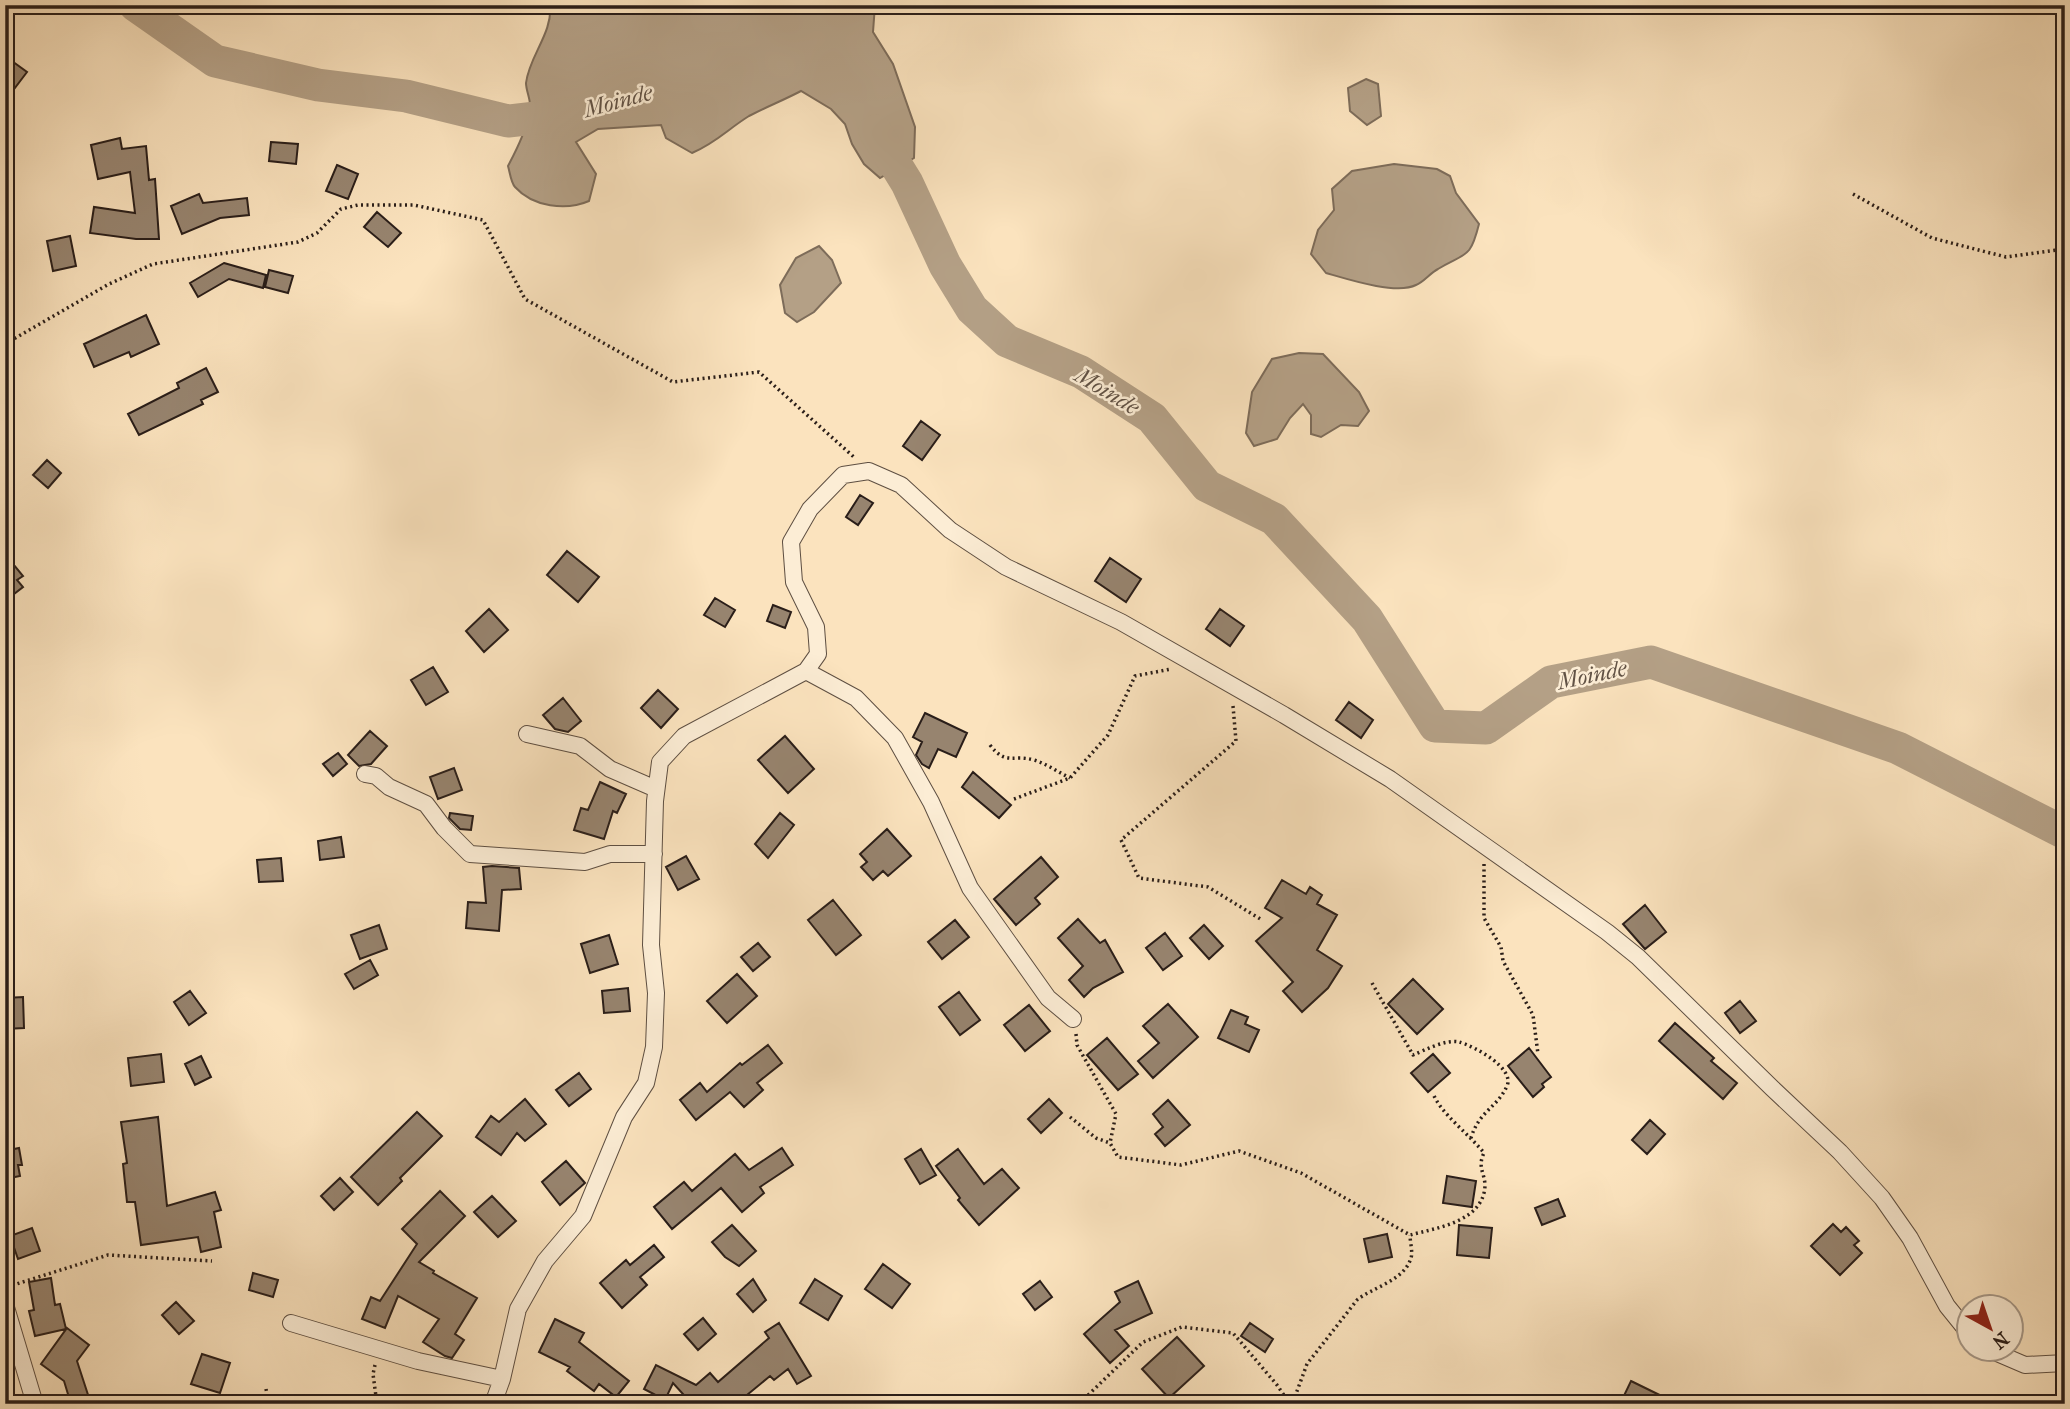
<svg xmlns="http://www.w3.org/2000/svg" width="2070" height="1409" font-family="'IM FELL French Canon',serif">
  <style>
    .water { fill: #b4a086; stroke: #7d6c5a; stroke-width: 2 }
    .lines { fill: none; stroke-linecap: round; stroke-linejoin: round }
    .river { stroke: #b4a086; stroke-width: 33 }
    .building { fill: #97846f; stroke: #2a1e19; stroke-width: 2 }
    .street-casing { stroke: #5e4f42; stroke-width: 18 }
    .path { stroke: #2a1e19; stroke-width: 3.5; stroke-dasharray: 2 3.5; stroke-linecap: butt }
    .street { stroke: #fcedd5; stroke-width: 16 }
    .labels { text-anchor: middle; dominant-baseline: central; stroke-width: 5; stroke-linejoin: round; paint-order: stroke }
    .water-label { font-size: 23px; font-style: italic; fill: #615245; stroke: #fcedd5 }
  </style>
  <rect width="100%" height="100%" fill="#fbe3be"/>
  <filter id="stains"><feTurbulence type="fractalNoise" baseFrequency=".00286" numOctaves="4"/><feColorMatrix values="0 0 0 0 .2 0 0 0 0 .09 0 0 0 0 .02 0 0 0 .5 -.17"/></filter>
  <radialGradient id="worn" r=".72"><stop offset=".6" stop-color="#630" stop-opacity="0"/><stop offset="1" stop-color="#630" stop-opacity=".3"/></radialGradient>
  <path class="water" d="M550,5H875L873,32L893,64L915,127L914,158L880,178L864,164L852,144L845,124L831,109L801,91C784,100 766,107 749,116C728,129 716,143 692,153L666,138L661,125L598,129L576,142L596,174L589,201C566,211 533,207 515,187C511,183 510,173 508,166C518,147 528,127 530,105C530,98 526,90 526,83C529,56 553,33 550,5Z
    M1366,79L1378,84L1381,116L1367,125L1350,111L1348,88Z
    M1394,164L1437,169L1450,176L1456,193L1479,224C1470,260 1466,252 1438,269C1430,273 1424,282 1416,285C1396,295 1347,279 1326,273L1311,254L1318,230L1334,210L1332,189L1352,171Z
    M819,246L832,260L841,283L814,312L797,322L785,313L780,285L796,258Z
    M1299,353L1323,354L1359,392L1369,411L1358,426L1341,425L1321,437L1311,434V415L1303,404L1290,418L1277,439L1254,446L1246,433L1252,392L1272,359Z"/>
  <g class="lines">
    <path class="river" d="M135,5L215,61L318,85L406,96L508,121L570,114
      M875,131L907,183L945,265L972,309L1007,341L1081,372L1152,418L1207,486L1274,519L1367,619L1435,726L1486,728L1551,682L1651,662L1898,748L2065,833"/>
  </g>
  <path class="building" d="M5,56L27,72L5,101Z
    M120,138L122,149L146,146L149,180L155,179L159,239H136L90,233L94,207L135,213L130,172L98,179L91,145Z
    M271,142L298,144L296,164L269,161Z
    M337,165L358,174L348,199L326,191Z
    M199,194L203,203L247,198L249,215L220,218L182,234L171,206Z
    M377,212L401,233L388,247L364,227Z
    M70,236L76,266L53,271L47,241Z
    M224,263L266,275L263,288L229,279L198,297L190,283Z
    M269,270L293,276L288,293L265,287Z
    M146,315L159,344L131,357L129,352L94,367L84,344Z
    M206,368L218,392L201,400L203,404L139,435L128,414L179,388L177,383Z
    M921,421L940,435L922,460L903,446Z
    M47,460L61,473L48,488L33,475Z
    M860,495L873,503L858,525L846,517Z
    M567,551L599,577L578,602L547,575Z
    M1110,558L1141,579L1126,602L1095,581Z
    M5,565L8,569L14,565L23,576L17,580L23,587L5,601Z
    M715,598L735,610L725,627L704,615Z
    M773,605L791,612L785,628L767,621Z
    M489,609L508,630L484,652L466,631Z
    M1220,609L1244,626L1230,646L1206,629Z
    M433,667L448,692L426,705L411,680Z
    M658,690L678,709L661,728L641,708Z
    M563,698L581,721L568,732L555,729L543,715Z
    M1349,702L1373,720L1361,738L1336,720Z
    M925,713L967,733L956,757L938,749L929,768L922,764L916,755L922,742L913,737Z
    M370,731L387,746L371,764L359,766L348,755Z
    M785,736L814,769L788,793L758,760Z
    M338,753L347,764L333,776L323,764Z
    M454,768L462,790L438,799L430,777Z
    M973,772L1011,805L999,818L962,787Z
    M600,782L626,794L617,813L613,811L604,839L574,830L581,808L588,810Z
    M450,813L473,816L471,830L460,829L449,818Z
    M780,813L794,825L768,858L755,844Z
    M887,829L911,856L888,876L883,871L873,880L861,867L867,862L860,854Z
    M341,837L344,857L320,860L318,841Z
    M686,856L699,879L678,890L666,867Z
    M1041,857L1058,877L1035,898L1040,904L1016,925L994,899Z
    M281,858L283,881L259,882L257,860Z
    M492,866L519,868L521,889L502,890L499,931L466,928L468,902L486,903L483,867Z
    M1282,880L1306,894L1310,887L1322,895L1317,904L1337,915L1317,950L1342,966L1328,988L1302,1012L1283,991L1293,982L1256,941L1282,918L1265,908Z
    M833,900L861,935L836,955L808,920Z
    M1645,905L1666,932L1645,949L1623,924Z
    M1078,919L1100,943L1105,940L1123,972L1093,988L1084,997L1069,980L1083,966L1058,938Z
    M955,920L969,937L942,959L928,942Z
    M379,925L387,949L360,959L351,935Z
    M1204,925L1223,946L1209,959L1190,938Z
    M1165,933L1182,956L1163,970L1146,948Z
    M609,935L618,964L590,973L581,944Z
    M758,943L770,957L753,971L741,957Z
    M370,960L378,975L354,989L345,974Z
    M737,974L757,996L727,1023L707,1001Z
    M1413,979L1443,1009L1417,1034L1388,1004Z
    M628,988L630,1011L604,1013L602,991Z
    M190,991L206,1013L189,1025L174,1002Z
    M959,992L980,1020L960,1035L939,1007Z
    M23,997L24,1028L5,1029V998Z
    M1740,1001L1756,1021L1740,1033L1725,1013Z
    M1168,1004L1198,1037L1153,1078L1138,1061L1159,1043L1143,1026Z
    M1029,1005L1050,1031L1025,1051L1004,1025Z
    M1231,1010L1248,1017L1245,1024L1259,1030L1249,1052L1218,1038Z
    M1675,1023L1714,1058L1711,1061L1737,1083L1723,1099L1659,1041Z
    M1107,1038L1138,1074L1118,1090L1087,1055Z
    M768,1045L782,1063L757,1083L763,1090L744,1107L730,1092L696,1120L680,1100L700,1083L707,1092L740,1063L742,1065Z
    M1529,1048L1551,1077L1542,1084L1544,1087L1533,1097L1508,1066Z
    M161,1054L164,1082L131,1086L128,1058Z
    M1433,1054L1450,1073L1428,1092L1411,1073Z
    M201,1056L211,1077L195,1085L185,1064Z
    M579,1073L591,1089L569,1106L556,1090Z
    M525,1099L546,1124L525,1141L517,1133L501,1155L476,1137L491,1116L499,1122Z
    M1049,1099L1062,1113L1041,1133L1028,1119Z
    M1168,1100L1190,1125L1165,1146L1155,1134L1163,1127L1153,1114Z
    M417,1112L442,1136L400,1178L402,1181L378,1205L351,1177Z
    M158,1117L167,1206L215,1192L221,1210L214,1212L221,1247L201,1252L198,1237L141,1245L135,1202H127L123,1164L127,1163L121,1122Z
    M1650,1120L1665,1134L1647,1154L1632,1140Z
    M11,1136L14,1149L19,1148L22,1165H18L20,1176L5,1179V1137Z
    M782,1148L793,1165L760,1187L764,1193L742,1212L721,1188L672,1229L654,1207L684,1182L692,1191L735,1154L749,1170Z
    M921,1149L936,1175L920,1184L905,1159Z
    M958,1149L984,1184L1002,1169L1019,1188L979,1225L958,1200L960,1198L936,1166Z
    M566,1161L585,1183L560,1205L542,1182Z
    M1447,1176L1476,1181L1472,1207L1443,1203Z
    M340,1178L353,1192L334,1210L321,1196Z
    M440,1191L465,1216L419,1262L434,1271L433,1273L477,1298L455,1334L464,1340L452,1358L445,1356L423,1342L439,1319L398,1296L385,1328L362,1319L371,1297L380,1301L417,1244L402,1229Z
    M492,1196L516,1221L498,1237L474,1212Z
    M1558,1199L1565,1216L1542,1225L1535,1208Z
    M1833,1224L1841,1232L1846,1227L1859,1241L1854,1245L1862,1253L1840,1275L1811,1246Z
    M732,1225L756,1251L739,1266L725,1257L712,1242Z
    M1459,1225L1492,1228L1489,1258L1457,1255Z
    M32,1228L40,1251L18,1259L10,1236Z
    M1387,1234L1392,1257L1369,1262L1364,1239Z
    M654,1245L664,1257L640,1277L647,1285L622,1308L600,1283L626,1260L630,1265Z
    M883,1264L910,1284L892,1308L865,1289Z
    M253,1273L278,1280L273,1297L249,1290Z
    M51,1278L55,1305L60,1304L66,1329L35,1336L29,1311L34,1310L29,1282Z
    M753,1279L766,1300L753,1312L737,1294Z
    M815,1279L842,1296L828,1320L800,1303Z
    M1040,1281L1052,1297L1035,1310L1023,1294Z
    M1138,1281L1152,1313L1115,1330L1129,1346L1110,1363L1084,1334L1120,1302L1115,1292Z
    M176,1302L194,1321L179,1334L162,1315Z
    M703,1318L716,1334L698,1350L684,1334Z
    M555,1319L584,1333L579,1342L629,1381L616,1397L599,1384L594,1391L567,1371L570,1367L539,1352Z
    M779,1323L811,1376L797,1384L788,1369L774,1380L770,1376L736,1404H692L673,1383L665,1400L644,1389L656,1365L696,1385L710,1373L718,1382L769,1338L765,1332Z
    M1250,1323L1273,1339L1265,1352L1241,1336Z
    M67,1328L89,1345L77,1361L91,1404H71L64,1381L41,1364Z
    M1177,1337L1204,1366L1169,1398L1142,1369Z
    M202,1354L230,1363L220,1393L191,1384Z
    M1631,1381L1678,1404H1620Z"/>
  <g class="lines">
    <g class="street-casing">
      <path id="street" d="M806,671L856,698L895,738L931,802L970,888L1048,998L1073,1019
        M527,734L580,746L610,769L656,789
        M365,774L376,776L389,787L426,804L444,828L470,854L585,862L610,854H654
        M5,1304L35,1404
        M291,1323L418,1361L502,1379
        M1990,1350L2025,1365L2065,1363
        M493,1404L502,1379L518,1309L545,1261L583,1216L624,1117L646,1083L654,1047L656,993L651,945L655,801L660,762L684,736L806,671L818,654L816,627L794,582L791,542L810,509L843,475L869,471L901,485L950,530L1006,567L1121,622L1284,715L1390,779L1607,932L1638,957L1772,1088L1840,1152L1882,1198L1910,1238L1947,1306L1968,1332"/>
    </g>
    <path class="path" d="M1853,194L1932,238L2006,257L2065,249
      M5,344L109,284L153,264L298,242L317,233L341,209L358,205H414L483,220L525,299L673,382L759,372L855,458
      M1233,706L1236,741L1121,840L1139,878L1208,887L1262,920
      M990,745C1006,766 1013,754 1034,760C1047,764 1058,772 1070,778
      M1014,799L1070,778L1108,735L1135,676L1171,669
      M1484,864V918L1501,947L1503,961L1533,1015L1538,1054
      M1372,983L1413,1055C1425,1050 1446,1039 1459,1042C1474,1046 1515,1068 1507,1086C1497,1108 1479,1111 1471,1138
      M1076,1034L1077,1045L1116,1114L1110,1143
      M1070,1117L1096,1138L1110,1143L1118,1157L1181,1165L1239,1151L1301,1173L1410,1235C1436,1228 1483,1222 1485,1186C1485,1173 1477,1167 1484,1153C1470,1135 1439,1112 1433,1093
      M7,1287L108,1255L212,1261
      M375,1365L373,1374L377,1404
      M266,1389L269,1404
      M1293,1402L1307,1364L1357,1300C1373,1287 1404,1281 1411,1258C1413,1252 1410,1242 1410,1235
      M1063,1404L1083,1400L1143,1342L1182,1327L1233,1333L1277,1385L1288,1401
      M1283,1404L1288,1401L1309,1404"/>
    <use href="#street" class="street"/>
  </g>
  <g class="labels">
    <g class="water-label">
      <text transform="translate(618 101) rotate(-15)">Moinde</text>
      <text transform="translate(1107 391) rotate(31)">Moinde</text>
      <text transform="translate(1592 675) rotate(-12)">Moinde</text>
    </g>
  </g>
  <rect width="2070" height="1409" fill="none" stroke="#fbe3be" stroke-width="28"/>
  <rect x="7" y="7" width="2056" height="1395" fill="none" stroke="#2a1e19" stroke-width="3.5"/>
  <rect x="14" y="14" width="2042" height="1381" fill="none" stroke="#2a1e19" stroke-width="2"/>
  <g transform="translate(1990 1328) rotate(140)"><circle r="33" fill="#fcedd5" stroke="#a89a8a" stroke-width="2"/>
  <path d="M0-5L12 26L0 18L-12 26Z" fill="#8f2418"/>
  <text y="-10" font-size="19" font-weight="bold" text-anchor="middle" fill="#2a1e19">N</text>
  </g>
  <rect width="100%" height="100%" filter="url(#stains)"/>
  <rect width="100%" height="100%" fill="url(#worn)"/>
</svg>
